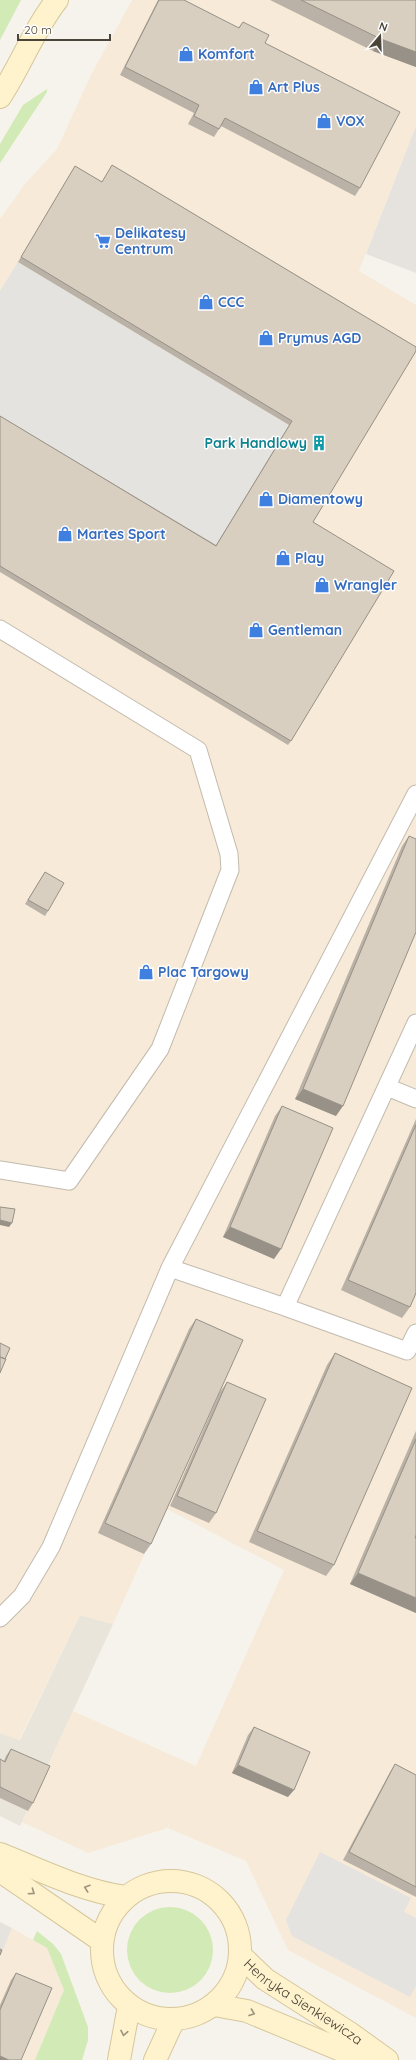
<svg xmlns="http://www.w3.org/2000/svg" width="416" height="2060" font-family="Quicksand,sans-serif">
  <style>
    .residential { fill: #eae5da }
    .commercial { fill: #f7ead8 }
    .industrial { fill: #e6e2dd }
    .green { fill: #d2eab5 }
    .parking { fill: #e5e3e0 }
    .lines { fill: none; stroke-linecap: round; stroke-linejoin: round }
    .lane-casing { stroke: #c2bbae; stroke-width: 19 }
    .secondary-casing { stroke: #d6c79b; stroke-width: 24 }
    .lane { stroke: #fff; stroke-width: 17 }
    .secondary { stroke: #fff3cd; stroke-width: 22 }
    .wall { fill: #bab2a6 }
    .shaded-wall { fill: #979187 }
    .building { fill: #d8cfc1; stroke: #979187 }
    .oneway { stroke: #9c937c }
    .labels { text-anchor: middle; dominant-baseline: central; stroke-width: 3; stroke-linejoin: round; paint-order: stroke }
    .shop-label { font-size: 14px; font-weight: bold; fill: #366cbe; stroke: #fff; text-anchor: start }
    .culture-label { font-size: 14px; font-weight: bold; fill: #0d838f; stroke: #fff; text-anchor: end }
    .street-label { font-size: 14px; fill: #4b4439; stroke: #fff }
  </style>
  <rect width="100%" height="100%" fill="#f6f3ec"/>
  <path class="residential" d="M80,1615L113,1624L20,1826L0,1816V1733L20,1740Z"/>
  <path class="commercial" d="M132,0H416V126L359,271L416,305V2018L288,1950L246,1861L168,1828L171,1819L167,1828L88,1853L22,1822L73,1711L196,1766L284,1570L165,1508L113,1624L80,1615L19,1740L0,1733V219L25,184L57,149L91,75Z
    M12,1928L47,1948L64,1990L35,2060H0V1957Z"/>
  <path class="industrial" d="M416,126V273L366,254Z
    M0,1922L12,1928L0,1957Z"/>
  <path class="green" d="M0,0H21L0,40Z
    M47,89V92L0,163V144L23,105Z
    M127 1950a43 43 0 1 1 86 0a43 43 0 1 1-86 0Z
    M37,1931L53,1944L61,1954L88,2027V2040L82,2060H35L64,1990L47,1948L33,1940Z"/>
  <path class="parking" d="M18,262L289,425L213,550L0,422V291Z
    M320,1852L411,1898L404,1912L416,1918V1986L410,1997L292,1936L286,1920Z"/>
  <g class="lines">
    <g class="lane-casing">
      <path id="lane" d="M0,629L198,750L229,854L230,870L160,1049L69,1181L0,1170
        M387,1087L416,1099
        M170,1268L285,1307L416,1023
        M285,1307L407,1351L416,1333
        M0,1618L22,1596L51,1547L170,1268L416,794"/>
    </g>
    <g class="secondary-casing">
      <g id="secondary">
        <path d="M0,97C21,65 34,29 57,0"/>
        <path d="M0,1854C40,1870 82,1891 125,1897"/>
        <path d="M0,1871L102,1941"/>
        <circle cx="171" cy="1950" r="69"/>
        <path id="s1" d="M240,1955L265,1979L348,2032L387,2060"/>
        <path d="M214,2005L247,2011L341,2050L373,2060"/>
        <path d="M119,2060L129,2006"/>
        <path d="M155,2060L174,2019"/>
      </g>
    </g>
    <use href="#lane" class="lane"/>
    <use href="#secondary" class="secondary"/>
  </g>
  <path class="wall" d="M158,0H184L238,28L243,22L265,43L360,188L355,196L221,126L214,137L188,124L194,113L120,75Z
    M270,0H416V67L373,51Z
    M112,165L416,347L313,522L291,741L288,745L0,572V416L216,545L289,425L18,262L75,166L102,182Z
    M409,836L336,1116L295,1099L402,846Z
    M45,872L48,911L45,916L25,904Z
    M282,1106L274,1259L223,1237L275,1116Z
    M416,1119V1293L410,1307L402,1318L341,1290Z
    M196,1319L151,1544L144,1554L98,1533L189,1329Z
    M335,1353L334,1565L326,1576L249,1542L327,1365Z
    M227,1382L216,1513L209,1523L170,1506L220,1392Z
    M416,1431V1535L415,1538H416V1613L350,1584Z
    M254,1727L288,1797L232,1773L248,1735Z
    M11,1749L33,1803L28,1811L0,1798V1759L4,1761L6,1756Z
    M395,1764L416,1775V1897L343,1860L390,1772Z
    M16,1973L0,2060V2005L11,1980Z"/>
  <path class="shaded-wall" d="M381,39L416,52V67L373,51Z
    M303,1089L343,1106L336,1116L295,1099Z
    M0,1220L12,1223L9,1227L0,1225Z
    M230,1227L281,1249L274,1259L223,1237Z
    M358,1573L416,1598V1613L350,1584Z
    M238,1765L294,1790L288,1797L232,1773Z
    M0,2056L9,2060H0Z"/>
  <path class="building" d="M159,0H184L239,28L243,22L269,35L265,43L400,112L360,188L225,118L219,129L194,116L199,105L125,67Z
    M301,0H416V52L381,39Z
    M112,165L416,347V351L313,522L394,571L291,741L0,566V416L216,546L292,421L21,257L75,166L102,182Z
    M409,836L416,839V932L343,1106L303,1089Z
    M45,872L64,883L48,911L28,900Z
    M282,1106L333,1128L281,1249L230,1227Z
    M416,1125V1293L410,1307L348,1280Z
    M0,1207L15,1209L12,1223L0,1220Z
    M196,1319L243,1340L151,1544L105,1523Z
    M0,1343L10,1348L5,1359L0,1357Z
    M335,1353L412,1388L334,1565L257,1531Z
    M0,1357L6,1359L0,1373Z
    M227,1382L266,1399L216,1513L177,1496Z
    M416,1439V1535L415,1538H416V1598L358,1573Z
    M254,1727L310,1752L294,1790L238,1765Z
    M11,1749L50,1766L33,1803L0,1787V1759L5,1762Z
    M395,1764L416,1775V1887L349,1852Z
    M0,1949L2,1950L0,1955Z
    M16,1973L52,1988L21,2060H9L0,2056V2010Z"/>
  <defs><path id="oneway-chevron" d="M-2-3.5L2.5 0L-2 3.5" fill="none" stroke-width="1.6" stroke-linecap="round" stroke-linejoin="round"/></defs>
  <g class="oneway">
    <use href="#oneway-chevron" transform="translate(87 1888) rotate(-161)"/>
    <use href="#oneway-chevron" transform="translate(32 1892) rotate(34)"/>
    <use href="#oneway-chevron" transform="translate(252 2013) rotate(20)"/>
    <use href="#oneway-chevron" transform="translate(124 2033) rotate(101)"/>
  </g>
  <defs>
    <g id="shop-bare" transform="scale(1.2)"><path d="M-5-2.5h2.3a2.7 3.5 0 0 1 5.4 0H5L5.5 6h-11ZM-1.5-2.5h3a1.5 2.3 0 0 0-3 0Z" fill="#3f7fe0" stroke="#fff" stroke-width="2.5" paint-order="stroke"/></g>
    <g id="supermarket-bare" transform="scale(1.2)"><path d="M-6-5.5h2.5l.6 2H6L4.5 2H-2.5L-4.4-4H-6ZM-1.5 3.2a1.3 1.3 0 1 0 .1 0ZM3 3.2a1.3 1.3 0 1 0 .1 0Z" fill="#3f7fe0" stroke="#fff" stroke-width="2.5" paint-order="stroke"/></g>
    <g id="building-bare" transform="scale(1.2)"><path d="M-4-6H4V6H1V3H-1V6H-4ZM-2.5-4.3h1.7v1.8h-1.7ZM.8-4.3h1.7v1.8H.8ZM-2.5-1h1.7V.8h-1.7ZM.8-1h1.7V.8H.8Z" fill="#0f9aa8" stroke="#fff" stroke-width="2.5" paint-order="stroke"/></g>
  </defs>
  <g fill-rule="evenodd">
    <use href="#shop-bare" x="186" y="54"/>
    <use href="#shop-bare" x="256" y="87"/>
    <use href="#shop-bare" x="324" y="121"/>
    <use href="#supermarket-bare" x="103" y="241"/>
    <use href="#shop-bare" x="206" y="302"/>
    <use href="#shop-bare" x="266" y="338"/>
    <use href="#building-bare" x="319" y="443"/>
    <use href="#shop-bare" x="266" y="499"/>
    <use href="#shop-bare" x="65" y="534"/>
    <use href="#shop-bare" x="283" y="558"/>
    <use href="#shop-bare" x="322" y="585"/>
    <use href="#shop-bare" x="256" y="630"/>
    <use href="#shop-bare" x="146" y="972"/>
  </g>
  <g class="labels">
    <g class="shop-label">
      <text x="198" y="54">Komfort</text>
      <text x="268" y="87">Art Plus</text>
      <text x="336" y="121">VOX</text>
      <text x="115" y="233">Delikatesy<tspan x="115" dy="16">Centrum</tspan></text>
      <text x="218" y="302">CCC</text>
      <text x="278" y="338">Prymus AGD</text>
      <text x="278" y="499">Diamentowy</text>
      <text x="77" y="534">Martes Sport</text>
      <text x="295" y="558">Play</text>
      <text x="334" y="585">Wrangler</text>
      <text x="268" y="630">Gentleman</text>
      <text x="158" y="972">Plac Targowy</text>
    </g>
    <g class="culture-label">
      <text x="307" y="443">Park Handlowy</text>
    </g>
    <g class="street-label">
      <text stroke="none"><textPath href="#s1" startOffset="79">Henryka Sienkiewicza</textPath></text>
    </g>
  </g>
  <g transform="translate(380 36) rotate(19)" stroke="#ffffff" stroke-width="3" paint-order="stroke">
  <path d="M0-3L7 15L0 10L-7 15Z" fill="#4b4439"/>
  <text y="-6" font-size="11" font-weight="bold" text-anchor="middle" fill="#4b4439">N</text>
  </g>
  <path d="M18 34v6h92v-6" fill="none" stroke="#4b4439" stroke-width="2"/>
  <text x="24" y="34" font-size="12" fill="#4b4439" stroke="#ffffff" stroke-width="3" paint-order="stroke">20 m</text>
</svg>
